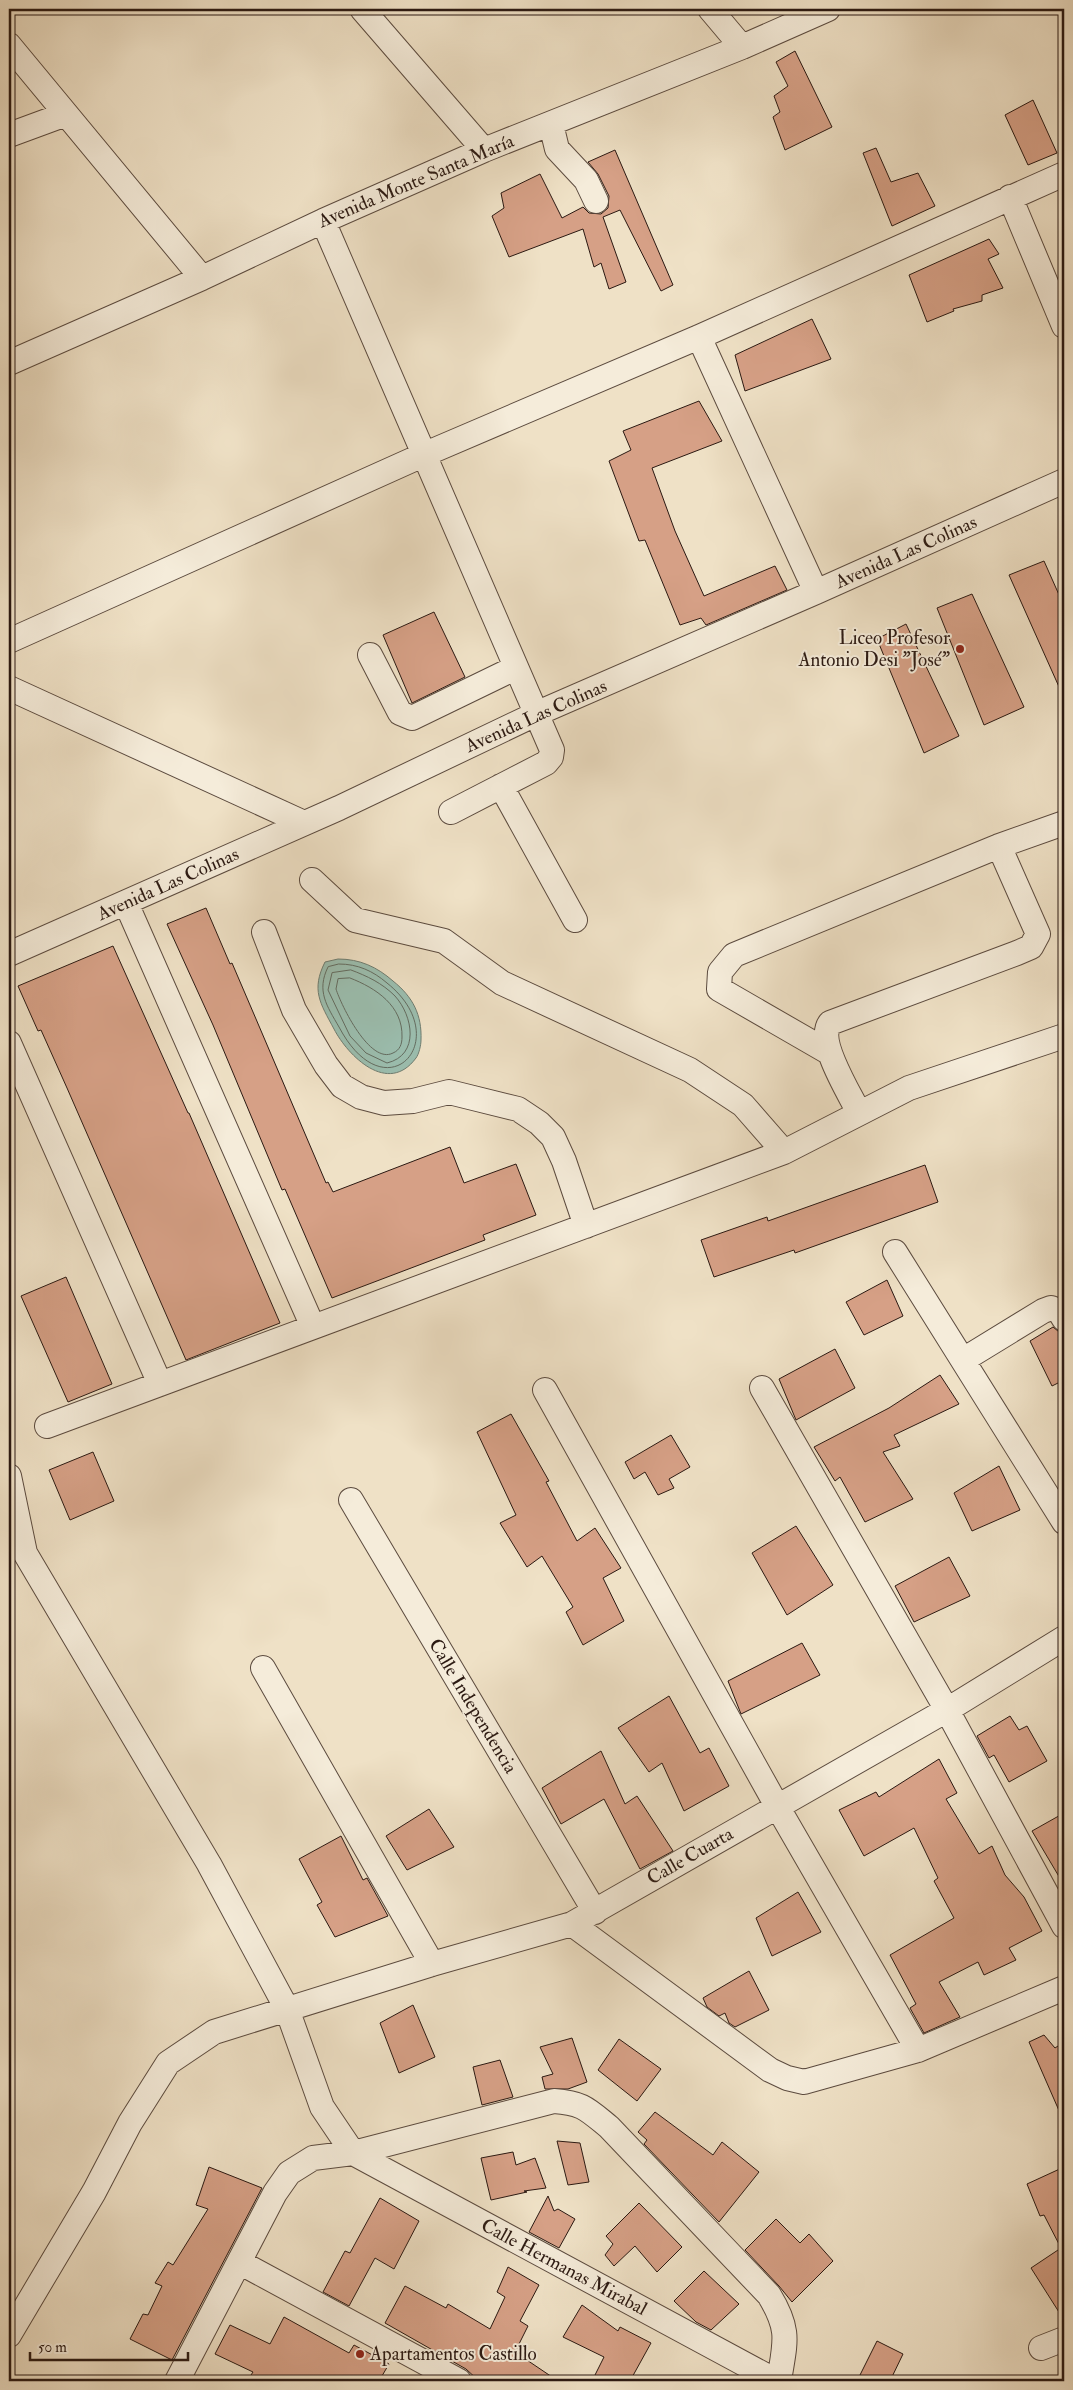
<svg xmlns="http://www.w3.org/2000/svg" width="1073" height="2390" font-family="'IM FELL Double Pica',serif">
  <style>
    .water { fill: #9bbeaf; stroke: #6e7c70 }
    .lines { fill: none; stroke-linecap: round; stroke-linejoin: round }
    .shore { stroke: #636c60; stroke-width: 1 }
    .building { fill: #d6a086; stroke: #2b1912 }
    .minor-casing { stroke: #5c4b3f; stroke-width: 26 }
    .minor { stroke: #f5ecda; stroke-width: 24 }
    .poi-dot { fill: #8f2418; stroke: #f5ecda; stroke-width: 2 }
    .labels { text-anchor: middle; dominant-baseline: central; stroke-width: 4; stroke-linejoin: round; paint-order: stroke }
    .street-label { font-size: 19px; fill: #2b1912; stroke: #f5ecda }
    .poi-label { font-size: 19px; fill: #2b1912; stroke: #f5ecda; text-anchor: end }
  </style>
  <rect width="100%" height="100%" fill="#efe1c6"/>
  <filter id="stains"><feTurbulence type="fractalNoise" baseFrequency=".004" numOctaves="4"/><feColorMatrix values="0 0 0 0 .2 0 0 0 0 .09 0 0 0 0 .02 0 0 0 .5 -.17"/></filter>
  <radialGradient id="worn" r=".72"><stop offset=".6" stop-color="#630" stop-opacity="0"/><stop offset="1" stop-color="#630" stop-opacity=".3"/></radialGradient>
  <path class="water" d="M338,959C360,959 377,967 393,981C413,997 422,1015 421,1040C421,1045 419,1054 416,1058C388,1096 348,1056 334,1029C320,1003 311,990 325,962Z"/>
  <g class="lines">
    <path class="shore" d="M339,964C358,964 373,971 387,983C457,1039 386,1116 339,1027C327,1006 316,991 328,967Z
      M351,970C367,976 382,983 395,996C413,1016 420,1055 387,1063L366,1053L350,1036L328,990L332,973Z
      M350,978C376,988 403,1006 402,1037C402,1044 400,1050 393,1053C370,1065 341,1005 336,989L338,979Z"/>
  </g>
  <path class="building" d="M795,51L832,127L785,150L773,117L780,112L774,96L788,86L776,62Z
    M1033,100L1057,153L1028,165L1005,115Z
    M876,148L891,182L918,173L935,206L892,226L863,153Z
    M615,150L673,285L661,291L620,210L603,217L626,282L609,289L601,263L594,267L583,229L509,257L492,216L504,208L501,193L540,174L562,218L583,207L589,213L601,214L608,208L609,196L598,174L588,162Z
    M989,239L999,254L988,259L1003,288L982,295V301L953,309L954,311L927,322L909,275Z
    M812,319L831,359L745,391L735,355Z
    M699,401L722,441L652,468L675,531L704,596L775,566L787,590L706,625L701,618L680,625L645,540L639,541L609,461L631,450L623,431Z
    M1044,561L1064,606V698L1009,575Z
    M972,594L1024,707L984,725L937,608Z
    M434,612L465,677L412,703L383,635Z
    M906,624L959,736L924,753L877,639Z
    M206,908L230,964L232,963L256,1019L326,1183L328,1182L333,1192L450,1147L464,1183L516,1164L536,1215L483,1235L485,1240L332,1298L285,1189L282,1190L213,1025L167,924Z
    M113,946L188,1113H189L280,1323L186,1360L67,1088L41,1030L38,1031L18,986Z
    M925,1165L938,1202L795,1253L794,1250L714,1277L701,1240L767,1217L768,1221Z
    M66,1277L112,1384L68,1402L21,1296Z
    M887,1280L903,1316L864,1335L846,1302Z
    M1053,1327L1064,1336V1380L1052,1386L1030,1341Z
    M835,1349L855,1388L796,1420L779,1379Z
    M940,1375L959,1404L894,1435L900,1446L883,1452L913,1499L865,1522L840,1477L835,1481L814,1447L889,1408Z
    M511,1414L549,1481L546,1482L577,1541L595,1528L621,1568L603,1578L624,1621L583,1645L566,1612L573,1607L542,1556L527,1567L500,1523L516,1515L477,1432Z
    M671,1435L690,1467L669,1479L674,1488L658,1495L645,1472L634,1479L625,1462Z
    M93,1452L114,1501L70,1520L49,1470Z
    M999,1466L1020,1510L972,1531L954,1493Z
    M796,1526L833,1585L787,1615L752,1553Z
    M949,1557L970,1596L914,1622L895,1586Z
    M802,1643L820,1675L741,1714L728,1681Z
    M669,1696L700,1753L709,1748L729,1786L684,1811L662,1763L649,1772L618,1728Z
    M1010,1716L1019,1730L1027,1726L1047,1761L1009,1782L994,1755L989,1758L977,1736Z
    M601,1751L625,1804L637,1796L673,1851L640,1869L604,1799L561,1824L542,1788Z
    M939,1759L957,1793L946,1799L979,1854L992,1846L1005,1875L1024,1897L1042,1931L1009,1948L1016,1960L984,1975L978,1962L939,1982L960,2017L924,2033L910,2008L916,2004L890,1955L954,1918L934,1881L938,1878L914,1828L864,1856L839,1810L876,1792L879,1797Z
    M429,1809L454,1847L407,1870L386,1836Z
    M1064,1813V1885L1032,1831Z
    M341,1836L363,1880L367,1878L388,1916L335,1937L317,1905L322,1902L299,1859Z
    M798,1892L821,1932L772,1956L756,1918Z
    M749,1971L769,2010L735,2027L729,2023L725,2013L719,2016L707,2007L703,1998Z
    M413,2005L435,2057L399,2073L380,2023Z
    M1044,2035L1055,2048L1064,2042V2122L1029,2042Z
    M572,2038L587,2082L568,2089H545L542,2077L553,2074L540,2047Z
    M619,2039L661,2069L637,2101L598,2070Z
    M500,2060L513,2097L482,2105L473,2067Z
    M655,2112L713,2155L722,2142L759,2172L719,2222L644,2144L647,2140L638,2132Z
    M557,2141L580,2143L589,2182L568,2185Z
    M513,2152L516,2165L535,2158L546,2188L524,2191L527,2192L491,2200L481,2158Z
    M209,2167L262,2188L172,2360L130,2339L143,2314L148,2315L162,2286L155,2283L168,2262L173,2265L208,2209L196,2205Z
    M1064,2167V2320L1031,2268L1061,2248L1044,2215L1040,2216L1027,2184Z
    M548,2196L554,2211L558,2209L575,2219L559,2248L529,2232Z
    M380,2198L419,2221L394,2269L375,2258L349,2306L323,2292L345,2251L350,2253Z
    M639,2203L682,2247L657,2272L635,2246L614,2266L605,2255L613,2244L606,2236Z
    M776,2219L800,2243L809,2234L833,2261L792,2302L779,2286L745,2250Z
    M508,2267L539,2285L520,2321L528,2326L515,2352L558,2381H479L466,2369L385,2323L405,2286L446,2308L448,2304L490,2329L505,2297L497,2292Z
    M704,2271L739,2304L711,2330L696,2322L674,2301Z
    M582,2305L618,2331L620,2327L651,2343L630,2381H592L604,2357L563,2337Z
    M284,2317L349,2353L354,2345L389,2364L379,2381H247L253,2372L215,2354L230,2325L270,2344Z
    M877,2341L903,2354L890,2381H857Z"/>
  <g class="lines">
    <g class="minor-casing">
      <path id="minor" d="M362,9L484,150
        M710,9L742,47
        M9,45L202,278
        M551,124L557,149L586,180L596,201
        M9,135L66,114
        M1010,197L1064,326
        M323,221L552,750L551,757L546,763L451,812
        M699,337L816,592
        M9,363L202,278L323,221L484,150L742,47L828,9
        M9,641L423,455L699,337L1064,174
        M370,655L400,713L412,718L515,668
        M9,688L304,823
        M501,786L575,920
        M312,880L355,920L444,941L502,983L690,1070L743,1105L784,1152
        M126,903L313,1327
        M264,932L294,1010L326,1065L342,1086L361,1097L384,1103L413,1101L449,1092L518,1109L539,1123L553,1137L564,1161L586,1226
        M9,954L339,808L538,713L816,592L1064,481
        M9,1043L160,1384
        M830,1053L719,989L720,972L734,955L999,846L1064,823
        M859,1113C850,1094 816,1041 830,1023L1017,953L1031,947L1038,934L999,846
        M895,1252L1064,1522
        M963,1360L1043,1311L1051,1308L1059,1311L1064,1319
        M762,1388L947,1710L1064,1926
        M545,1390L777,1806L918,2050
        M47,1426L784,1152L909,1088L1064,1036
        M9,1476L25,1553L209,1864L287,2009L322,2107L353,2153L776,2381
        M351,1500L595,1912
        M263,1668L432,1964
        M572,1924L770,2070L787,2078L804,2082L918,2050L1064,1988
        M241,2263L459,2381
        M9,2335L94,2192L130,2123L168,2063L214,2032L432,1964L572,1924L947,1710L1064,1638
        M1041,2348L1064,2339
        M177,2381L275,2193L289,2173L313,2158L353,2153L554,2101C583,2103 587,2109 609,2127L769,2295C791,2331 785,2342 779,2381"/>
    </g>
    <use href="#minor" class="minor"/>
  </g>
  <g class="poi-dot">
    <circle cx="960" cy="649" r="5"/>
    <circle cx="360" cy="2354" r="5"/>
  </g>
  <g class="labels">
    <g class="street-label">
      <text transform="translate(416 181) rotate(-23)">Avenida Monte Santa María</text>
      <text transform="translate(906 552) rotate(-24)">Avenida Las Colinas</text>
      <text transform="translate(536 716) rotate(-24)">Avenida Las Colinas</text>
      <text transform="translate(168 884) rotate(-24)">Avenida Las Colinas</text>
      <text transform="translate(473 1706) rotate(59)">Calle Independencia</text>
      <text transform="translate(690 1856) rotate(-30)">Calle Cuarta</text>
      <text transform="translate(564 2267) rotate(28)">Calle Hermanas Mirabal</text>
    </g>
    <g class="poi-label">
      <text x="950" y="638">Liceo Profesor<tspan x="950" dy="22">Antonio Desi "José"</tspan></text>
      <text x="370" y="2354" text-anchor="start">Apartamentos Castillo</text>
    </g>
  </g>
  <rect width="1073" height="2390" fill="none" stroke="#efe1c6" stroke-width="30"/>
  <rect x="10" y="10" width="1053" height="2370" fill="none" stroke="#2b1912" stroke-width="2.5"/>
  <rect x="15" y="15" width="1043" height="2360" fill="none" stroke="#2b1912"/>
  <path d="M30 2352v8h158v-8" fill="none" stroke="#2b1912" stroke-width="2.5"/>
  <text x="38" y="2352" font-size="15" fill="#2b1912" stroke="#f5ecda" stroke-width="4" paint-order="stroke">50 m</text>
  <rect width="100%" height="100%" filter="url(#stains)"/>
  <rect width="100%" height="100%" fill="url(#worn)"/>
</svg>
